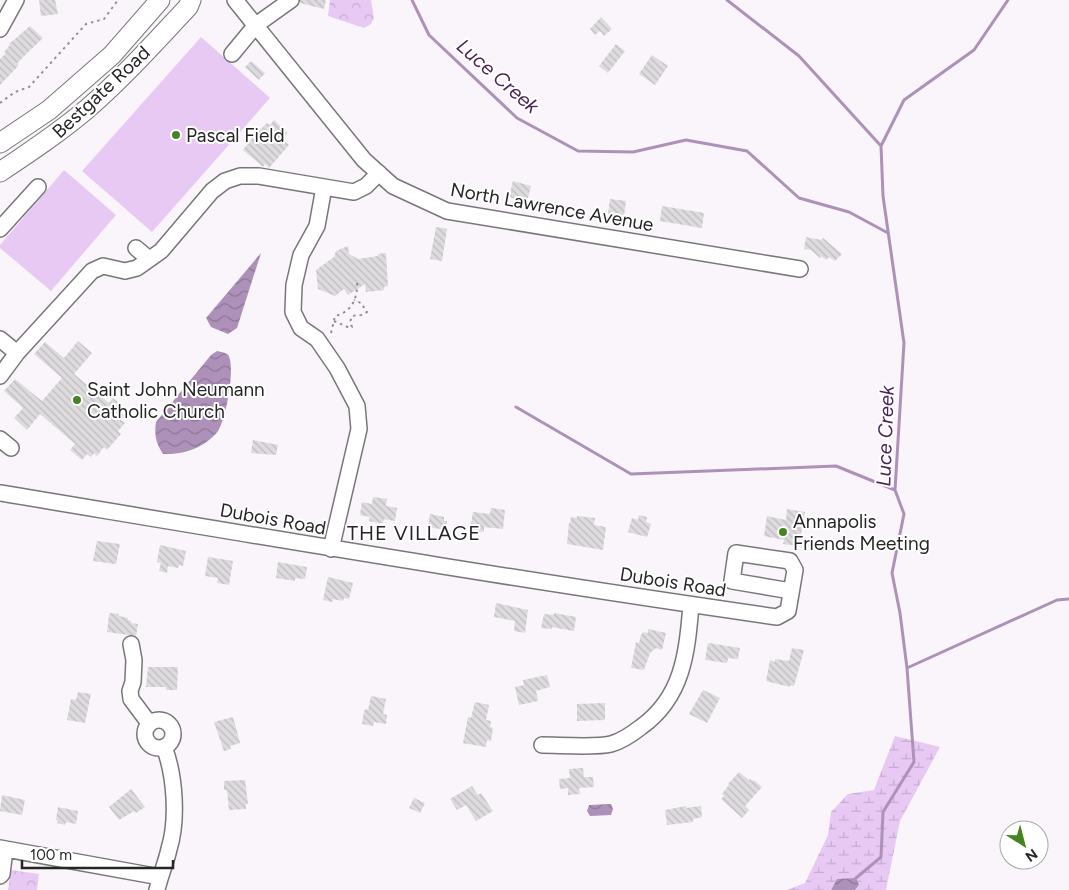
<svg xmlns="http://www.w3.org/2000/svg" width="1069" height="890" font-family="Figtree,sans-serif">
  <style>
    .wetland { fill: url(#wetland-marsh) }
    .park { fill: url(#park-crowns) }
    .garden { fill: #e7c9f3 }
    .water { fill: url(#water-waves) }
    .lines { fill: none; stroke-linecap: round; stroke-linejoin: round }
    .stream { stroke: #ae91b9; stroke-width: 3 }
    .building { fill: url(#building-back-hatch) }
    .minor-casing { stroke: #79767a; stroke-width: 18 }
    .major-casing { stroke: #79767a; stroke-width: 21 }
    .path { stroke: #918f92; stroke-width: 2; stroke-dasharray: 2.5 4; stroke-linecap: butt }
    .minor { stroke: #fff; stroke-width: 15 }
    .major { stroke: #fff; stroke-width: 19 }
    .poi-dot { fill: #468423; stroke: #fff; stroke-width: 2 }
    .labels { text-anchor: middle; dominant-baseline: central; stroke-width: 4; stroke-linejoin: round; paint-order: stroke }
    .street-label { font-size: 19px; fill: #262526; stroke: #fff }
    .poi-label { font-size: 19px; fill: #262526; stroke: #fff; text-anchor: start }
    .water-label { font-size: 20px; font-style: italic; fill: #4a2458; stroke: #fff }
    .neighbourhood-label { font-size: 20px; letter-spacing: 1px; fill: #262526; stroke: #fff }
  </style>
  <defs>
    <pattern id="wetland-marsh" width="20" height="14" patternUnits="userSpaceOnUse" patternTransform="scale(1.25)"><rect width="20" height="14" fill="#e7c9f3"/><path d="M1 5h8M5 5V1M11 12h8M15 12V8" fill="none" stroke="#c6acd0"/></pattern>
    <pattern id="park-crowns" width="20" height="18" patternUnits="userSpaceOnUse" patternTransform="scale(1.25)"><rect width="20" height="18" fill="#e7c9f3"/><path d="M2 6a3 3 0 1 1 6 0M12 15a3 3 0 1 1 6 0" fill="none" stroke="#c6acd0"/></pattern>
    <pattern id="water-waves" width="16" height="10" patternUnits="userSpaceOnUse" patternTransform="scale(1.25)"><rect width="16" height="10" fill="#ae91b9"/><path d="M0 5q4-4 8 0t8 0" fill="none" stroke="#8d7696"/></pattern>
    <pattern id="building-back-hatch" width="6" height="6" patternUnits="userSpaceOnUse" patternTransform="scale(1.25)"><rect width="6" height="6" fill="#dedbdf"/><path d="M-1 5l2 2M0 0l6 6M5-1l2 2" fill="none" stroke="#bebcbf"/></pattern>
  </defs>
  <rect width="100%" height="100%" fill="#f9f5fa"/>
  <path class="wetland" d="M895,736L940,747L900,821L886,890H855L859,885L837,879L831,890H787L805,883L828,835L831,812L848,794L874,790Z"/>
  <path class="park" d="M330,0H371L374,18L371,24L364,28L328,16Z
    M11,870L39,874L37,890H8Z"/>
  <path class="garden" d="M201,37L270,98L152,232L82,171Z
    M64,170L116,215L51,291L0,248V245Z"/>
  <path class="water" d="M261,253L237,328L228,334L211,327L206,318Z
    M217,351C221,352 225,352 228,355C236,365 226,420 218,431C205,448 183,455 163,454C156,443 154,435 156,422L211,355Z
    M611,804L613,809L611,815L590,816L587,811L589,805Z
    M856,878L859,885L855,890H831L837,879Z"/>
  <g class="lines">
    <path class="stream" d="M412,0L429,35L517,118L578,151L633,152L686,140L747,151L799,198L849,212L888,233
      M727,0L799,56L881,146
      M516,407L631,474L836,466L895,490
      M907,668L1057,600L1069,599
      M856,878L881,857L883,812L914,762L907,668L900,613L892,573L904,514L895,490L904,343L883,196L881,146L904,100L974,50L1008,0"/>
  </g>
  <path class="building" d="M39,0H55L58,14L41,16Z
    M300,0H326L324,9L300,3Z
    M601,17L612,29L604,36L600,31L595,35L590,29Z
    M30,26L43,38L24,56L17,64L19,65L0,85V59L6,53L4,52L10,45L9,44Z
    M616,44L625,51L608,73L599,66Z
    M652,55L668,66L655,85L639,74Z
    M251,61L265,73L259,80L245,67Z
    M274,120L288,133L284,137L286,139L284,141L289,145L269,168L265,164L263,167L243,150L260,128L261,129L267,123L270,125Z
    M513,181L531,186L527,202L509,197Z
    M610,199L626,201L624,216L608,214Z
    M662,206L704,213L702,228L660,221Z
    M436,227L447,229L442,261L430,259Z
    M806,237L821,240L823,238L842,254L835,261L829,257L826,260L821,256L820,258L811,250L804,249Z
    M348,246L349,254L358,259L378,256V254L386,253L388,286L384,287V290L366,292L365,284L348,295L344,289L335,296L318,289L316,270L334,257L336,251Z
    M78,341L92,353L74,374L109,403L113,398L125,408L121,413L125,416L121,420L125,423L118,431L121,434L107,450L104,447L97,456L94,453L91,457L87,454L82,460L70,450L75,444L40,414L27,430L14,418L23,408L4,391L15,379L42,401L62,378L34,354L45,342L64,358Z
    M253,440L278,445L276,455L251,453Z
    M373,497L387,499L386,506L397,508L395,521L384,519L383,523H378L369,521L370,517L360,515L362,502L372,504Z
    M491,508L505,510L503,529L484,527V532L470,530L473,512L490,514Z
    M787,509L805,512L799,546L783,544L784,540L764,536L767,516L786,520Z
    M430,514L444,517V521H447L446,530L428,527Z
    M639,515L647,517L646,522L651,524L647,537L628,532L632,518L638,520Z
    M577,516L595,518L594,525L606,527L603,550L567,544L569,523H570L571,517L577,518Z
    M97,541L120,544L116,564L93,561Z
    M160,545L186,551L183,566L179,565L178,568L168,566L167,573L159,571L161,563L157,562Z
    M208,557L233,561L229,585L217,583L218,578L205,576Z
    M278,562L307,567L305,579L295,578V581L276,578Z
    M328,577L353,583L349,599L344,598L343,601L333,599L332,602L323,600Z
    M496,603L528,610L525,633L514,631L515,621L494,617Z
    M110,613L119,614V616L128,618V620L131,621V623L138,624L136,636L107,632L109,615Z
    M554,613L576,617L574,631L552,627V629L541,628L544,614L554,615Z
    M648,629L666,633L662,650L656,648L650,653L644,670L631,668L636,642L639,643L641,635L643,632L648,633Z
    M708,643L740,648L738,659L728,658L727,663L705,660Z
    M792,648L804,650L794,686L790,685V687L766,681L770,660L775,662V659L789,661Z
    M148,667H178L177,690H166V687H146Z
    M547,675L550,687L536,691L538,701L519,705L515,687L524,685L523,680Z
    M703,690L720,698L707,723L689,714Z
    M78,692L91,694L85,723L67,720L71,699L76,700Z
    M371,696L386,699L383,714L387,715L386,724L374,722L373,726L362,724L364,711L366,709L368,710Z
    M475,702L489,705L486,720L491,721L490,727L493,728L491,741L487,740L486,747L463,743L468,717L471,718Z
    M605,703V720L577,721V704Z
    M233,717L240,743L230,746L231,749L224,751L214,722Z
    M583,768L584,777H593L594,787L579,788L580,794L568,795V788L560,789L559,779L570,778L569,769Z
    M739,772L749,780L750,779L752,781L754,780L762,787L745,806L749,810L742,818L721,799L724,796L722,794L729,785L728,784Z
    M245,780L248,804H246V809L229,810L227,790H224V781Z
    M472,786L478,795L481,793L493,811L476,821L466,805L457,810L450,799Z
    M131,789L145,807L136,813L134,811L119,820L109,807Z
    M2,795L25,800L22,815L0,811Z
    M414,798L425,803L420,813L409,808Z
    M686,806V808L701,806L702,817L693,819V822L667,825L665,810Z
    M58,807L78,811L76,824L66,822L65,825L57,823L58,821L56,820Z"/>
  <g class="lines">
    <g class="minor-casing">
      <path id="minor" d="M235,0L364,160L393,186L447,211L800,269
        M0,29L16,0
        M232,54L256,25L291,0
        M324,187L317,226L301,255L294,285L293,312L301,328L317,339L337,368L357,406L359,429L331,549
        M0,229L38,187
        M136,248L149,259
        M0,339L17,353
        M0,376L17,353L92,271L103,266L125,271L137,268L161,251L212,191L225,181L240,176H259L354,192L366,186L379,173
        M0,439L11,448
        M0,493C259,536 517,580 777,617L788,611L795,570L790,561L736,553L732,581L791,591
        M131,644L134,660L133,682L130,691L131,699L149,723
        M145 734a14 14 0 1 1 28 0a14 14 0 1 1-28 0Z
        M542,745C560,745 595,748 611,744C622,741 632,734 641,727C683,697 687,653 691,605
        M0,848L160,877
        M0,876L2,874L5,849
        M157,890C160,876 166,863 169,849C178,820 175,775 164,747"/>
    </g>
    <g class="major-casing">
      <path id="major" d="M0,143L49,110L112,55L160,0
        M0,172C30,152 60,132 87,109C123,78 155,42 188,7L191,0"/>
    </g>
    <path class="path" d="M0,103L15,92L29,87L86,24L104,19L118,0
      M334,321L350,328L352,327L350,322L352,316L361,315L367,312L361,303L354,300
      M331,333L335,316C352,312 358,298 357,281"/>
    <use href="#minor" class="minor"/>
    <use href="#major" class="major"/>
  </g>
  <g class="poi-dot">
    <circle cx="176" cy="135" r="5"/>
    <circle cx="77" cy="400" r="5"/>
    <circle cx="783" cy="532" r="5"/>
  </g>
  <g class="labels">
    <g class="street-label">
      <text transform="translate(101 92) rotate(-43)">Bestgate Road</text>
      <text transform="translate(552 207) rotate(10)">North Lawrence Avenue</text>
      <text transform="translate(273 519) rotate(10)">Dubois Road</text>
      <text transform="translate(673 582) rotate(9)">Dubois Road</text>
    </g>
    <g class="poi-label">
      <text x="186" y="135">Pascal Field</text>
      <text x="87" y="389">Saint John Neumann<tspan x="87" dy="22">Catholic Church</tspan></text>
      <text x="793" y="521">Annapolis<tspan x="793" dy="22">Friends Meeting</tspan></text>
    </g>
    <g class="water-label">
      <text transform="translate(498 76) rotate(41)">Luce Creek</text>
      <text transform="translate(885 436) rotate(-88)">Luce Creek</text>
    </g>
    <g class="neighbourhood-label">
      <text x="414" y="533">THE VILLAGE</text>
    </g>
  </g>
  <g transform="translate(1024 845) rotate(144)"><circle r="24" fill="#ffffff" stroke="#a8a8a8"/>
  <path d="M0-4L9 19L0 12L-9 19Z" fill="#468423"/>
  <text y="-8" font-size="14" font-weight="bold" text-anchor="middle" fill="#262526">N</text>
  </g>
  <path d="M22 860v8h151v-8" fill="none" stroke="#262526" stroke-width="2.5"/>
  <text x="30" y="860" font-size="15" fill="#262526" stroke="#ffffff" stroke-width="4" paint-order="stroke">100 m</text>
</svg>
